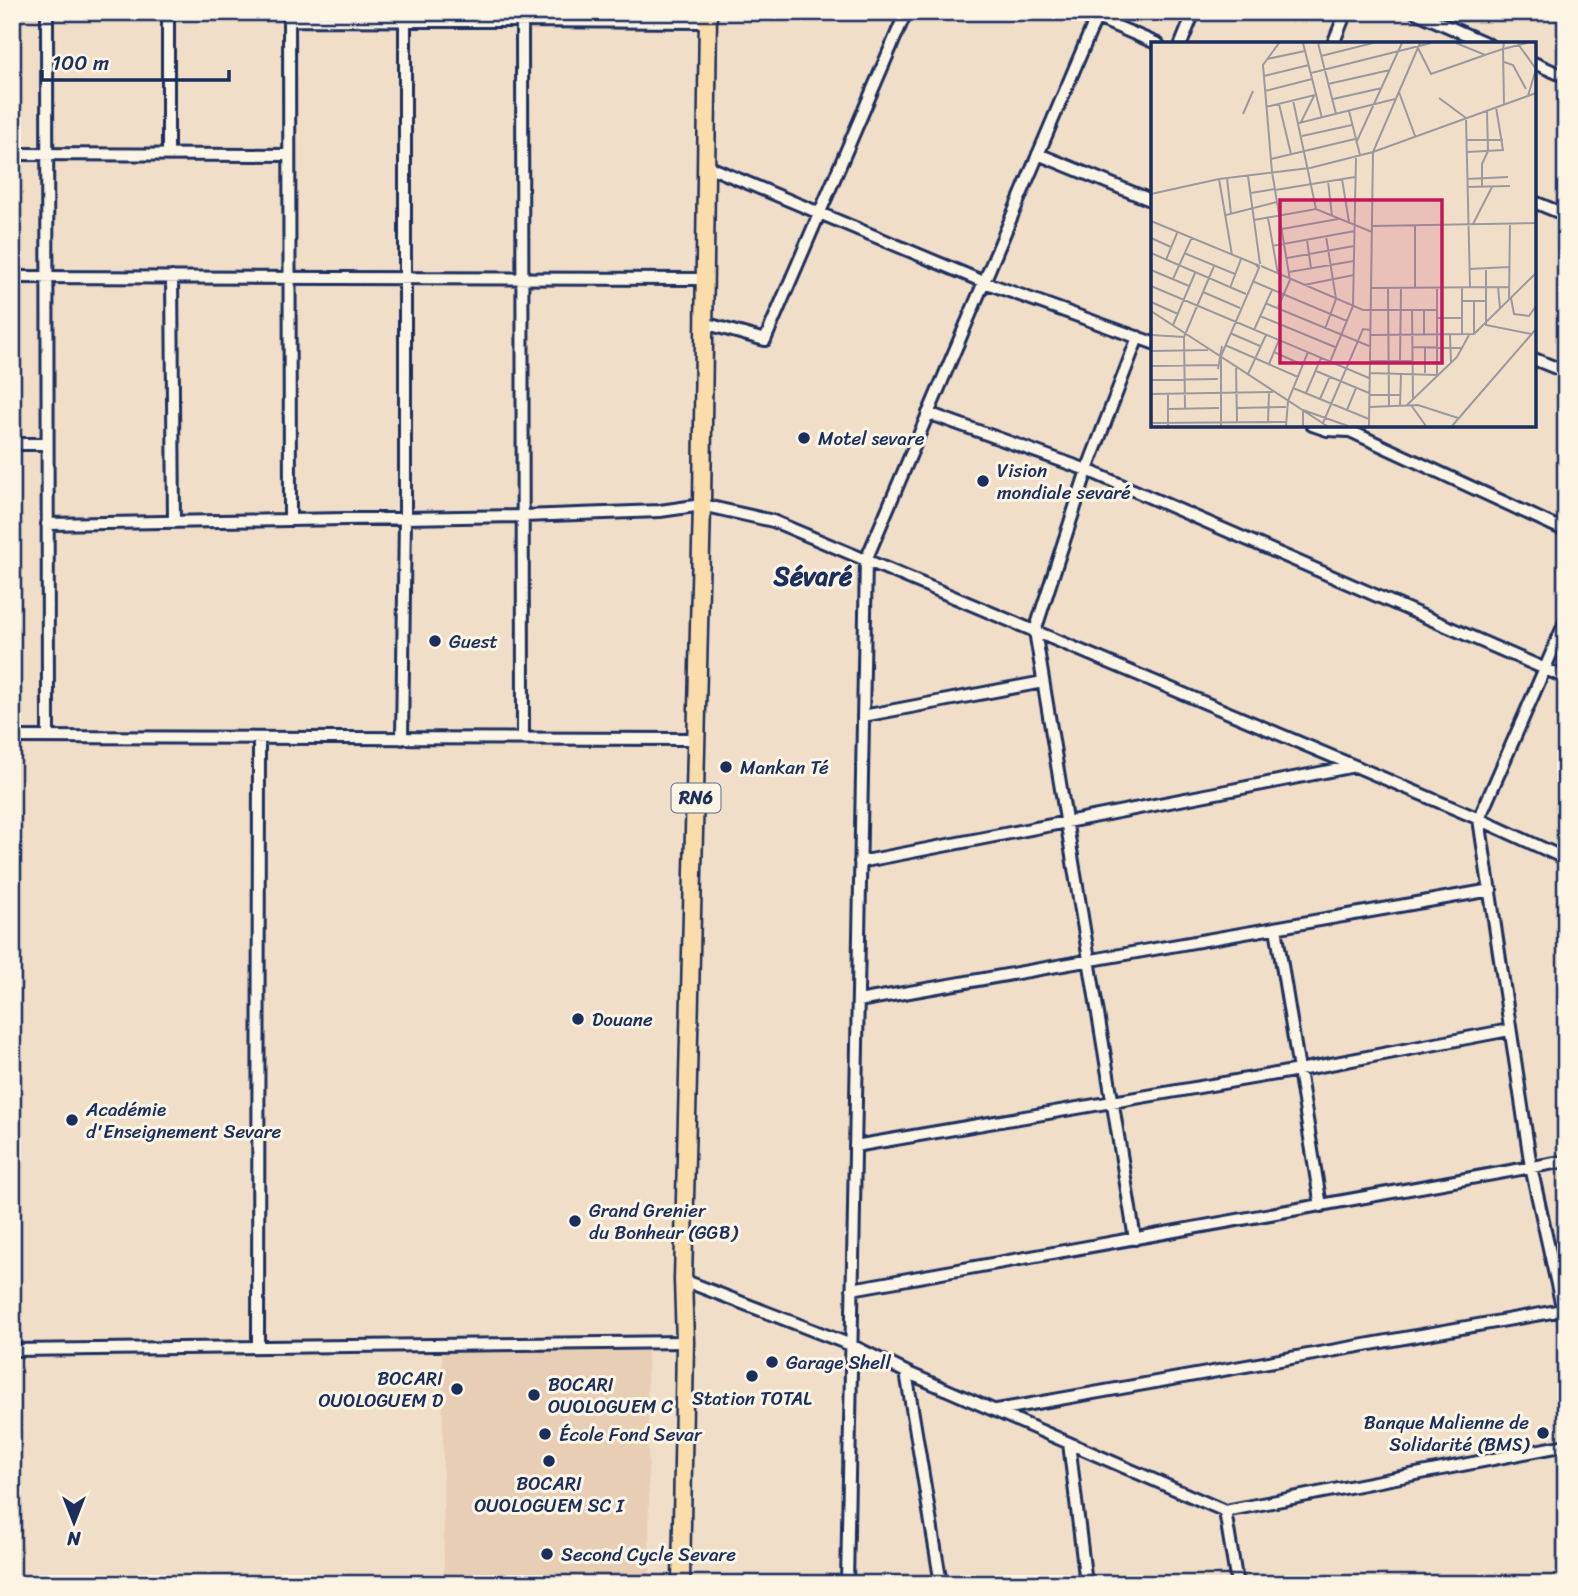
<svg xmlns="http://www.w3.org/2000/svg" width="1578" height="1596" font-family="Sriracha,sans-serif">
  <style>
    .built { fill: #e9ceb6 }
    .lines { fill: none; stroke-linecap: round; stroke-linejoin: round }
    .minor-casing { stroke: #1b2f5e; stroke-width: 16 }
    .primary-casing { stroke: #1b2f5e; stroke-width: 21 }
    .minor { stroke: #fcf5e5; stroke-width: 10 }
    .primary { stroke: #faddab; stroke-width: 16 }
    .poi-dot { fill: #1b2f5e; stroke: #fcf5e5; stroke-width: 2.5 }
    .labels { text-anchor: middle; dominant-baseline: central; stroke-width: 6; stroke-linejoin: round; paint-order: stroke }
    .shield { fill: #fcf5e5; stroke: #5e6a86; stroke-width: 2 }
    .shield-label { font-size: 18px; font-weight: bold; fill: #1b2f5e }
    .poi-label { font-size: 19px; fill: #1b2f5e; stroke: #fcf5e5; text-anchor: start }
    .district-label { font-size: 26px; font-weight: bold; fill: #1b2f5e; stroke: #fcf5e5 }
    .inset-road { fill: none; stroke: #9b989e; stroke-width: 2 }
    .view { fill: #c2185b; fill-opacity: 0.15; stroke: #c2185b; stroke-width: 3.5 }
    .inset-edge { fill: none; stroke: #1b2f5e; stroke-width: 3.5 }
  </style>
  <rect width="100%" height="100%" fill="#f1dec9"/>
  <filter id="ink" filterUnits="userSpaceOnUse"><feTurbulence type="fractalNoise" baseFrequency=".0143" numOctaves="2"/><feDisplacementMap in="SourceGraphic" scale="14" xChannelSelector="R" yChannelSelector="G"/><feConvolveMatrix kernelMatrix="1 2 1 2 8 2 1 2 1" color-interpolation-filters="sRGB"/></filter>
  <g filter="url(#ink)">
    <path class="built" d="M647,1344L650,1584H444L442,1346Z"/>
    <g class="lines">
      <g class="minor-casing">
        <path id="minor" d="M47,12L48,737
          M289,12L290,520
          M522,12L523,739
          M1083,12L1158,44
          M1415,12L1488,44
          M289,20L708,22
          M1181,44L1194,12
          M1333,44L1346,12
          M1534,63L1566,77
          M12,154L289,155
          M1038,154L1153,201
          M168,155V12
          M707,166L984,282L1153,343
          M1534,202L1566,215
          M12,277L705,279
          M172,277L174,522
          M704,323L765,340L906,12
          M1534,359L1566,372
          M928,413L1087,470L1566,678
          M1312,425L1327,430L1350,431L1566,531
          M12,444H46
          M47,524L523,516L660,511L702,505L773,521L1355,766L1479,819L1566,859
          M1566,620L1479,819L1531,1167L1566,1325
          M863,716L1043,682
          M12,737L697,739
          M402,739L405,518V20
          M860,862L1355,766
          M1276,928L1321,1206
          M858,1001L1491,890
          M855,1146L1299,1070L1509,1030
          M1135,1239L1035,631L1087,470L1138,337
          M683,1280L851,1345L906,1372L1225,1511L1566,1445
          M852,1289L1566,1161
          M258,1346L259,738
          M12,1350L685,1342
          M906,1372L941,1584
          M997,1410L1563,1310
          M1069,1443L1086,1584
          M1225,1511L1237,1584
          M847,1584L866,560L1096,18"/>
      </g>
      <g class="primary-casing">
        <path id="primary" d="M681,1584L685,1342L683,1280L702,505L708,12"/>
      </g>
      <use href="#minor" class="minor"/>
      <use href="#primary" class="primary"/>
    </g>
  </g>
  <g class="poi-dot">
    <circle cx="804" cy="438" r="7"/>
    <circle cx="983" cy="481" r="7"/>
    <circle cx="435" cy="641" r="7"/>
    <circle cx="726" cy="767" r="7"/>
    <circle cx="578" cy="1019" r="7"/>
    <circle cx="72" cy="1120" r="7"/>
    <circle cx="575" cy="1221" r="7"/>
    <circle cx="772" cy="1362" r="7"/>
    <circle cx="752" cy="1376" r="7"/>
    <circle cx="457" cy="1389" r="7"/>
    <circle cx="534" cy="1395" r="7"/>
    <circle cx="1543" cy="1433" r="7"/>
    <circle cx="545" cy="1434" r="7"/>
    <circle cx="549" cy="1461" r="7"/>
    <circle cx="547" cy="1554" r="7"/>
  </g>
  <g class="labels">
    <rect class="shield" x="671.5" y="783.5" width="49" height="29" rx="5"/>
    <g class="shield-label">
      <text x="696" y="798">RN6</text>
    </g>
    <g class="poi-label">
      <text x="818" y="438">Motel sevare</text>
      <text x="997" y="470">Vision<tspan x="997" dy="22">mondiale sevaré</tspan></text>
      <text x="449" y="641">Guest</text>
      <text x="740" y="767">Mankan Té</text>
      <text x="592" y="1019">Douane</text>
      <text x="86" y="1109">Académie<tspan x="86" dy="22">d'Enseignement Sevare</tspan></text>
      <text x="589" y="1210">Grand Grenier<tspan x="589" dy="22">du Bonheur (GGB)</tspan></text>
      <text x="786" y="1362">Garage Shell</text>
      <text x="443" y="1378" text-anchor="end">BOCARI<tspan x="443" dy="22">OUOLOGUEM D</tspan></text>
      <text x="548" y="1384">BOCARI<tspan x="548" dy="22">OUOLOGUEM C</tspan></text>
      <text x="752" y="1398" text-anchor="middle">Station TOTAL</text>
      <text x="1529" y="1422" text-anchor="end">Banque Malienne de<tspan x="1529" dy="22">Solidarité (BMS)</tspan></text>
      <text x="559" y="1434">École Fond Sevar</text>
      <text x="549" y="1483" text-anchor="middle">BOCARI<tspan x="549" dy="22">OUOLOGUEM SC I</tspan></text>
      <text x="561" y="1554">Second Cycle Sevare</text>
    </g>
    <g class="district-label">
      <text x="813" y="576">Sévaré</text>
    </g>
  </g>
  <g transform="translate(1151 42)">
    <rect width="385" height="385" fill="#f1dec9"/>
    <path class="inset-road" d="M152,1L171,76M167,1L185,72M305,1L334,13L352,7L353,1M367,2L385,27L377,54M267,6L280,32L334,13M170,14L222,1M116,17L154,9M353,20L362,23L375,47M160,31L280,1M113,34L158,23M177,42L239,28M114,49L161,37M248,50L264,94M288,56L315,76L319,245M182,57L231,46M142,58L165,167M128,62L140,112M353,63L352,7L376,1M115,65L164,53M198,69L209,113M92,72L102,49M150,80L163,54M148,81L244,57M151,94L201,83M316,98H352M205,101L251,1M316,110L352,108L345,65M120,117L204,97M97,134L109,222M76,136L80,172M68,137L81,213M191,137L198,180M316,137L357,135M177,139L181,174M316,145L359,144M331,145V122L337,109L336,69M124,148L204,135M100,151L124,147M0,152L68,137L159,126L222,110L385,51M75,173L126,160M117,176L127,232M103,178L165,167L221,190M0,179L104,222M322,182L341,145M221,184L385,181M131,187L187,177M0,196L20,205M156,198L160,226M121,204L204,189M0,211L95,252M33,211L84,232M136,216L203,204M15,218L26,191M110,224L212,268H286M335,226V283L380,292M318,227L358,225M0,228L38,244M138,230L203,219M22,237L41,195M101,239L196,279M153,243L203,233M0,244L218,336M347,245L349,266M79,246L90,217M219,246L358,245M237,246L238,365M264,246V184M52,250L89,266M360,256L363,272L378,274L385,264M358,258L359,181M311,259H335M323,259V292M0,260L27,272M114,261L218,304M127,265L139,238L121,130L112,23L128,1M261,268L262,358M273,268V293M0,269L176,384M109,274L184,305M286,276H311M22,283L44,231M174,287L185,257L175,194M103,288L121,248M79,291L109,304M0,293L33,295M220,293L323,292L385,231M299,293L300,321M311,293V246M74,303L147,335M261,305L312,306M0,309L57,308M123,310L152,323M218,319H261M249,319L250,246M179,320L202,264L205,114M0,321V384M118,322L128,298M0,324L68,323M85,324L86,380M67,327L71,304M165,329L218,351M218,331L286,333V246M274,331V305M97,332L115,293M0,338L67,337M142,346L218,377M155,351L170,316M0,352L122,350M17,352V384M218,353H249M169,357L179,334M256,363L306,315L318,293M260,363L275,384M249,364L250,331M218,365L267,363L307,376M34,366L33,295L63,224M85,366L135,365M17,367L68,366M196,368L205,346M117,380L118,351M0,381L135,380M172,381L212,287L219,288M70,384V314L108,226L104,222L109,224M135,384L137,359L157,310M152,384V368L197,384M218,384L222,110L269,1M301,384L385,287"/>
    <path class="view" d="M129,158H291V321H129Z"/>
    <rect width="385" height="385" class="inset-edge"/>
  </g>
  <rect width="1578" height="1596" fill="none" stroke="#fcf5e5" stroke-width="42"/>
  <rect x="21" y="21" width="1536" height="1554" fill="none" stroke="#1b2f5e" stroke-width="2.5" filter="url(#ink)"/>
  <g transform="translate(74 1522) rotate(180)" stroke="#fcf5e5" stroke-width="5" paint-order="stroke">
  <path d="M0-5L12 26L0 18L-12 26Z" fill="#1b2f5e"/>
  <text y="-10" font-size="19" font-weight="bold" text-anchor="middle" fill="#1b2f5e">N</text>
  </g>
  <path d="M42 70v10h187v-10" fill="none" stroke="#1b2f5e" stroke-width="3.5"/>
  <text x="52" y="70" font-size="21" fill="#1b2f5e" stroke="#fcf5e5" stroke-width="5" paint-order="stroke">100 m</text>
</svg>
